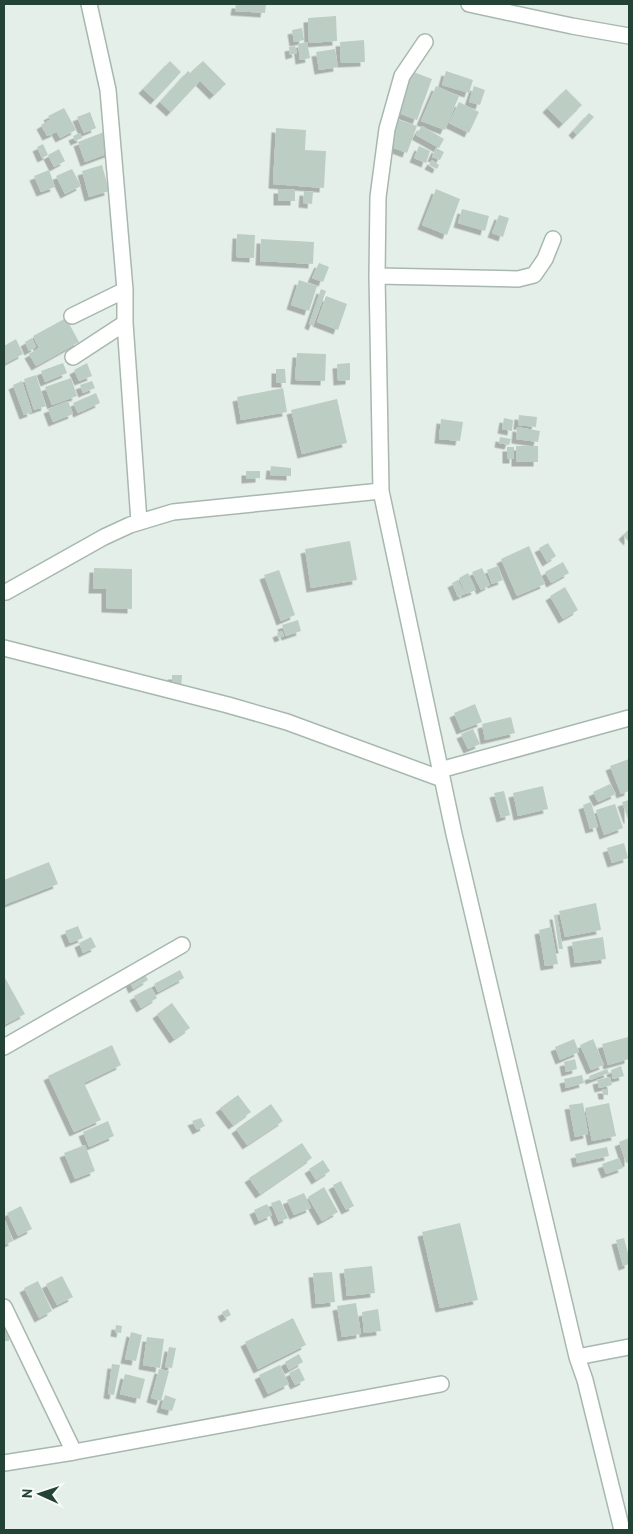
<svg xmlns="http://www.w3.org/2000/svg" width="633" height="1534" font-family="'PT Sans',sans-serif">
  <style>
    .building { fill: #bccdc4; filter: url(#shadow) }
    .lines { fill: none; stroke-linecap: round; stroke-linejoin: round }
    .street-casing { stroke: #a7b8af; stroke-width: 18 }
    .street { stroke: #fff; stroke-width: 15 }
  </style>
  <defs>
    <filter id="shadow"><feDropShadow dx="-4.5" dy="4.5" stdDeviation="0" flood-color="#0004"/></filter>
  </defs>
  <rect width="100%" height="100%" fill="#e5efe9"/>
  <path class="building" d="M236,4H266L265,13L235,11Z
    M336,16L337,41L309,43L308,18Z
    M302,28L304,40L294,42L292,30Z
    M364,40L365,62L341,63L340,42Z
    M307,42L310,58L300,60L298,44Z
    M295,46L297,53L290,55L289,47Z
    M335,49L338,67L319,70L316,52Z
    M170,61L181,72L155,100L143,89Z
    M203,61L226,84L214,95L191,72Z
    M188,71L200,81L171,112L160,102Z
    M411,71L432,79L417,120L396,112Z
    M446,71L473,80L469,93L442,85Z
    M436,86L459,96L445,130L421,121Z
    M474,86L485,90L480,105L469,102Z
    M566,89L582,105L563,124L547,108Z
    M459,102L479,112L469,133L449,123Z
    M64,108L76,130L60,138L48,116Z
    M90,112L96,128L84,133L77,117Z
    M589,113L594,117L577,135L573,131Z
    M397,119L417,126L407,153L388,146Z
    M49,120L56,132L47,136L41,125Z
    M422,126L444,139L439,148L416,135Z
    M276,128L306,130L305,150L326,151L324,188L273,184Z
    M104,132L112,152L85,162L78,142Z
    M80,133L82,138L75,141L73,136Z
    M43,144L48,155L42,158L37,147Z
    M419,146L430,151L426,163L414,158Z
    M436,148L444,152L440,160L432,157Z
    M59,149L65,161L54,167L48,155Z
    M432,160L439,165L437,169L429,165Z
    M102,165L109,191L89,197L82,171Z
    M72,169L81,186L65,194L56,176Z
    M49,170L55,187L41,192L34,176Z
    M278,189H295V201H278Z
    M436,189L460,199L447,235L422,225Z
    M304,191L313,192L312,204L303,203Z
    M462,209L489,216L485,231L458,223Z
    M499,215L509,218L503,237L492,233Z
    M237,234L255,235L254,258L236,257Z
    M261,239L314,242L313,264L260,261Z
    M319,263L329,267L323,282L312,278Z
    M299,280L317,286L309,311L291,305Z
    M321,289L326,291L313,326L309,324Z
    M326,296L347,304L338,330L317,322Z
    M66,318L79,342L36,366L29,354L39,348L33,336Z
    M32,338L36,347L29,351L25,342Z
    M16,339L23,354L4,364V346Z
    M297,353L326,354L325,381L295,380Z
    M63,363L67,373L45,382L41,371Z
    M87,363L92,376L79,381L74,370Z
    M350,363V380L338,381L337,364Z
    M276,369H285L286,383H276Z
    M36,375L46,406L34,410L24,379Z
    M71,378L77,396L52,405L45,387Z
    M22,381L32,412L24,415L13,385Z
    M92,381L95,388L83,393L80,385Z
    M283,388L287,412L241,420L237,397Z
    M96,393L100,403L78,413L73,403Z
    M337,399L347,443L302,454L291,410Z
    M68,401L73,414L53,422L48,409Z
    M519,415L537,417L536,427L518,425Z
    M504,418L513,420L512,431L502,429Z
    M441,419L463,422L460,441L439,439Z
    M517,427L540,431L538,442L516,439Z
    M500,437L511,439L509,445L499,443Z
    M516,446H538V462H516Z
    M507,447H514V459H507Z
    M271,466L291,468V476L270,475Z
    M246,471H260V478L246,479Z
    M629,529V539L628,541L623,535Z
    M350,541L357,580L311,588L305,549Z
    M548,543L556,556L547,562L539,548Z
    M529,546L545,584L517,596L501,559Z
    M563,562L569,573L551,583L545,572Z
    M498,566L503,580L492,584L487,570Z
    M94,568L132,569V609L106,608V589H93Z
    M482,568L490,585L481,590L472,572Z
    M279,570L295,615L281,621L264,575Z
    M468,573L476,590L466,594L459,578Z
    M458,580L465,594L458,597L452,583Z
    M565,587L578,610L563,619L550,596Z
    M298,620L301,631L286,636L282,625Z
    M282,631L284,636L279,638L277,633Z
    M172,675H182L181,687L172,686Z
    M475,704L482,722L461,730L454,713Z
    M511,717L515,733L485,740L482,724Z
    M473,729L480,744L468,749L461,734Z
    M629,759V791L621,794L610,766Z
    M610,784L616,794L598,802L593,792Z
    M543,786L548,809L518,816L513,793Z
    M504,791L510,815L501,818L494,793Z
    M629,800V819H628L622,802Z
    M591,802L598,827L590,829L583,805Z
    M615,804L623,828L604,835L596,810Z
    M624,843L628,858L612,863L607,848Z
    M49,862L58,884L4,905V880Z
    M596,903L601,930L565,937L559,911Z
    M554,915H557L563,949H559Z
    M78,926L83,938L70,943L65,931Z
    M551,927L558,964L545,966L539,930Z
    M91,937L96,947L83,953L79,943Z
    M603,937L606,959L575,963L572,942Z
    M180,970L184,978L158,992L154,984Z
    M143,971L148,980L133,989L129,980Z
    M4,976L25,1014L4,1025Z
    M151,987L157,998L141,1008L134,996Z
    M172,1003L190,1028L174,1039L157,1014Z
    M628,1037L629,1042V1059L608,1065L602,1044Z
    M574,1039L579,1052L560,1060L555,1047Z
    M593,1039L604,1065L591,1070L580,1045Z
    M112,1045L121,1065L84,1083L101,1120L74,1132L48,1076Z
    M575,1059L577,1069L566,1072L564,1062Z
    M621,1066L624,1076L613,1079L611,1070Z
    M607,1069L609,1073L590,1080L589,1076Z
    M582,1075L584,1083L566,1088L564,1079Z
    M610,1077L612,1085L599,1088L597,1080Z
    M602,1089H608V1095H603Z
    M238,1095L251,1112L233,1125L220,1108Z
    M583,1103L588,1134L575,1137L569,1105Z
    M609,1103L616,1136L592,1141L585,1108Z
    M271,1104L283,1121L247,1145L236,1129Z
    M201,1118L205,1126L197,1130L192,1121Z
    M108,1121L114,1136L89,1147L83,1132Z
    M629,1138V1162L626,1163L619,1142Z
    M302,1143L312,1158L260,1194L249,1178Z
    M85,1145L95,1171L75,1179L64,1153Z
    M607,1147L609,1156L577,1163L575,1154Z
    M619,1158L623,1168L606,1174L602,1164Z
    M323,1160L330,1171L316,1180L309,1169Z
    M341,1181L354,1206L346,1210L333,1185Z
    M324,1187L338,1212L322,1221L308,1197Z
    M304,1193L311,1208L294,1215L287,1200Z
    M280,1200L288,1218L279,1222L271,1203Z
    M267,1204L272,1215L259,1221L254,1210Z
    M21,1206L32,1229L18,1236L7,1213Z
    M4,1217L13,1241L4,1245Z
    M460,1223L478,1300L440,1308L422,1232Z
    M624,1238L629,1257V1264L623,1266L616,1240Z
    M372,1266L375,1293L347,1296L344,1269Z
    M332,1272L335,1302L316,1304L313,1273Z
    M62,1276L73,1297L57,1305L46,1284Z
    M38,1281L52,1311L39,1318L24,1288Z
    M356,1303L361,1334L342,1337L337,1306Z
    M228,1309L231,1315L225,1318L222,1312Z
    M378,1309L381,1331L364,1333L362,1312Z
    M293,1318L306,1345L258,1369L245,1342Z
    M4,1324H8L9,1341H4Z
    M116,1325L122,1326L121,1333L115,1332Z
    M131,1332L142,1335L136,1361L125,1359Z
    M147,1337L164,1339L160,1368L143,1365Z
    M169,1347L176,1348L172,1368L165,1367Z
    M299,1354L303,1362L289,1370L285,1362Z
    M112,1364L120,1365L114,1395L108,1394Z
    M280,1365L289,1384L268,1394L259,1375Z
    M299,1368L305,1380L295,1385L289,1373Z
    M159,1369L169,1371L161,1401L151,1398Z
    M125,1374L145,1379L140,1399L120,1394Z
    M165,1395L176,1399L172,1411L161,1408Z"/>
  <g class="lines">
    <g class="street-casing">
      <path id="street" d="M89,4L108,90L125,290V323L139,522
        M469,4L572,26L629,36
        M425,42L402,76L387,129L378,197L377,276L381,491L454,834L577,1357L585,1380L622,1530
        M377,276L518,279L534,275L545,259L553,239
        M72,316L125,290
        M73,357L125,323
        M6,592L104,537L130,525L173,512L381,491
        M4,648L228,705L287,722L442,779
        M440,770L629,718
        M4,1047L182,945
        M4,1307L74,1452
        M577,1357L629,1347
        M4,1463L74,1452L441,1384"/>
    </g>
    <use href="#street" class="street"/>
  </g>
  <rect width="633" height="1534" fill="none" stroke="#224335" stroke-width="10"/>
  <g transform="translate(40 1494) rotate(273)" stroke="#f6fbf8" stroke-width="4" paint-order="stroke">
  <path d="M0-4L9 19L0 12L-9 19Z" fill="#224335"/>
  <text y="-8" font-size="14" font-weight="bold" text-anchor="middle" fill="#224335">N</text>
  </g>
</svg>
